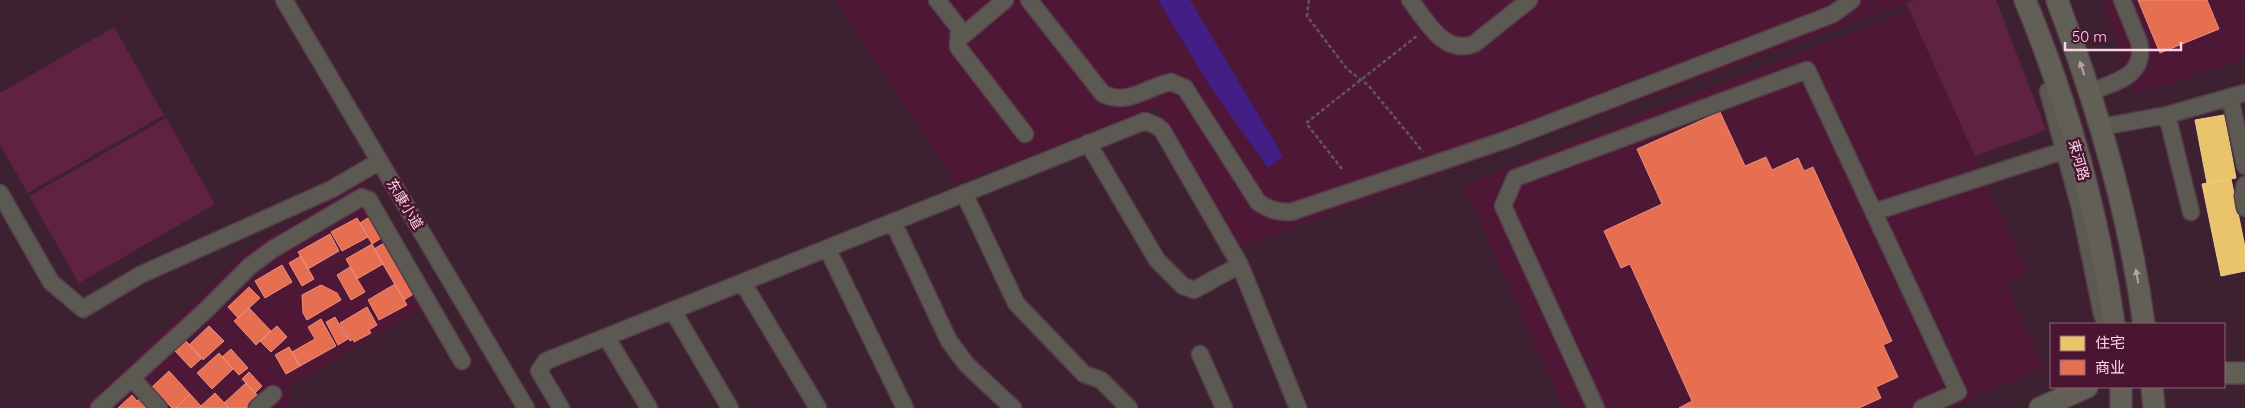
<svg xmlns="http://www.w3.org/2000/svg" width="2245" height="408" font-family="Quicksand,'Noto Sans SC',sans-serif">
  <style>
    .built { fill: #4f1736 }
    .green { fill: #5f2242 }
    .water { fill: #421e85 }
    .homes { fill: #e9c46a; stroke: #eeca8f }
    .shops { fill: #e76f51; stroke: #ed8e7e }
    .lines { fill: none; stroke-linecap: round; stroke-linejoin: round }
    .minor-casing { stroke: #553d49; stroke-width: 19 }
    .major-casing { stroke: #553d49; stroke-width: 24 }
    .path { stroke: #615758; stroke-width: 2.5; stroke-dasharray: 4 2.5; stroke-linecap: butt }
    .minor { stroke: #5c5852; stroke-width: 16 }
    .major { stroke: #625f56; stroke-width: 21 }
    .oneway { fill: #b6a1a5 }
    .labels { text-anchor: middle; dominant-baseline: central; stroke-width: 5; stroke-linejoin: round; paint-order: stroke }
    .street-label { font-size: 14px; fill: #fad7e6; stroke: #491531 }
  </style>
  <rect width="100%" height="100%" fill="#3d2130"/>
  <path class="built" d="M835,0H1915L1240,247L1157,107L956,184Z
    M2102,0H2242L2245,7V58L2136,95Z
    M1909,10L2027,272L2005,282L2043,367L1952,408H1564L1463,185Z
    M363,181L435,301L291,385L289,404L293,408H82L250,248Z"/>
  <path class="green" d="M1915,0H1996L2046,130L1975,156L1906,3Z
    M114,27L164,115L28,193L0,145V93Z
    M166,118L215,204L79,283L29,196Z"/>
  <path class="water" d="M1158,0H1190L1283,156L1268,168L1209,85Z"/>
  <path class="homes" d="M2224,115L2236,178L2207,183L2195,120Z
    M2231,179L2245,247V271L2221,276L2202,184Z"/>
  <path class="shops" d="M2138,0H2207L2219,29L2160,53Z
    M1720,112L1745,166L1766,157L1772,170L1798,158L1804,171L1813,167L1892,341L1883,345L1898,377L1876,387L1881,398L1859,408H1679L1692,401L1630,264L1621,268L1604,231L1662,204L1637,149Z
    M371,216L383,237L372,244L360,223Z
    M357,218L368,237L342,251L331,232Z
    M330,234L339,251L308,269L298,252Z
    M386,242L415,293L404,300L374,249Z
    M372,244L383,264L357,279L346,259Z
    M301,256L314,279L302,286L289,263Z
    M282,265L292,282L265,298L255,281Z
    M350,267L365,292L351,300L337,275Z
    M395,284L407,305L379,320L368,300Z
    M321,285L337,293L341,300L307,320L303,313L302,295Z
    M249,287L260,298L238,318L228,307Z
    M367,307L377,325L369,330L371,333L354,342L353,339L350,341L340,323Z
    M249,308L271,331L256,345L234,321Z
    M335,317L348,339L338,345L326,322Z
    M321,319L336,346L300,366L292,352L315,339L308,327Z
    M209,326L224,341L203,360L189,345Z
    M277,326L287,337L271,352L260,341Z
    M185,340L202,358L191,368L174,350Z
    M289,347L300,366L286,374L275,355Z
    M231,349L248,368L239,375L222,357Z
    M219,353L233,369L212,389L197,373Z
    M169,371L190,394L176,408H172L152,387Z
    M249,372L262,386L255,393L242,379Z
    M246,383L260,398L249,408H229L224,403Z
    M215,393L229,408H199L201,406Z
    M190,394L201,406L199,408H176Z
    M132,395L137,401L143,395L154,408H118Z"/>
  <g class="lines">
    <g class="minor-casing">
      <path id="minor" d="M284,0L526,408
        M937,0L959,28L958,47L1025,134
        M1029,0L1103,94C1129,106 1146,87 1171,82L1185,88L1258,202C1269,210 1278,212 1291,212L1508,139L1833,14L1852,0
        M1410,0C1427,21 1443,55 1474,44L1529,0
        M959,39L1005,0
        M2048,91L2080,208L2102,314L2106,324
        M2090,92C2115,82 2147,76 2139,42L2122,0
        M2230,97L2245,166
        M2167,115L2191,212
        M2101,127L2167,115L2245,93
        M1088,143L1157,260L1183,286L1194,290L1240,265
        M2245,185L2243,196L2245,208
        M0,193L51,282L83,309L140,275L332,189L380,161
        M964,193L1016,303L1084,374L1101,380L1129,408
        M1874,212L2066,150L2073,142
        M893,222L949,341L967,365L1013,408
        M827,248L905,408
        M743,283L818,408
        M673,311L730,408
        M607,338L649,408
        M1200,354L1224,408
        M132,378L159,408
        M99,408L206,310L250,266L273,249L362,197L369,200L462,361
        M257,408L273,394
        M561,408L539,371L546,361L1145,121L1157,126L1162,130L1240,265L1298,408
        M1596,408L1503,206L1515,178L1807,70L1958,392L1922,408"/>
    </g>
    <g class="major-casing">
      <path id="major" d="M2025,0C2068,103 2098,213 2114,324
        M2057,0C2097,105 2129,212 2144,324
        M2224,373H2245
        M2121,387V408
        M2152,387L2154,408
        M2040,408L2087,387"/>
    </g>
    <path class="path" d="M1309,0L1307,16L1347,69L1369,86L1423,152
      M1342,169L1306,123L1418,35"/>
    <use href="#minor" class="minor"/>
    <use href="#major" class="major"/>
  </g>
  <defs><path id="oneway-solid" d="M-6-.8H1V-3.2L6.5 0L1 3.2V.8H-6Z" transform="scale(1.25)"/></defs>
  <g class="oneway">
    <use href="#oneway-solid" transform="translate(2082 68) rotate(-109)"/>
    <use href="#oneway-solid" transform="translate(2137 276) rotate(-100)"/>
  </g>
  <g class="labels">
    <g class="street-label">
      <text transform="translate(2079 160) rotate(74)">束河路</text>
      <text transform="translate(405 204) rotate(59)">东康小道</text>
    </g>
  </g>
  <rect x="2050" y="323" width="175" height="65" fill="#491531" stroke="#906379"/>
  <rect x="2060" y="336" width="25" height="15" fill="#e9c46a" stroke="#906379"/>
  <text x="2095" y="348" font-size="15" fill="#fad7e6">住宅</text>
  <rect x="2060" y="360" width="25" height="15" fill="#e76f51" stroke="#906379"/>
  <text x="2095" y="373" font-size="15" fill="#fad7e6">商业</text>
  <path d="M2065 42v8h116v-8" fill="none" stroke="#fad7e6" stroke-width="2.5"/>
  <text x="2072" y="42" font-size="15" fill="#fad7e6" stroke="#491531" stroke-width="4" paint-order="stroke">50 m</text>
</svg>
